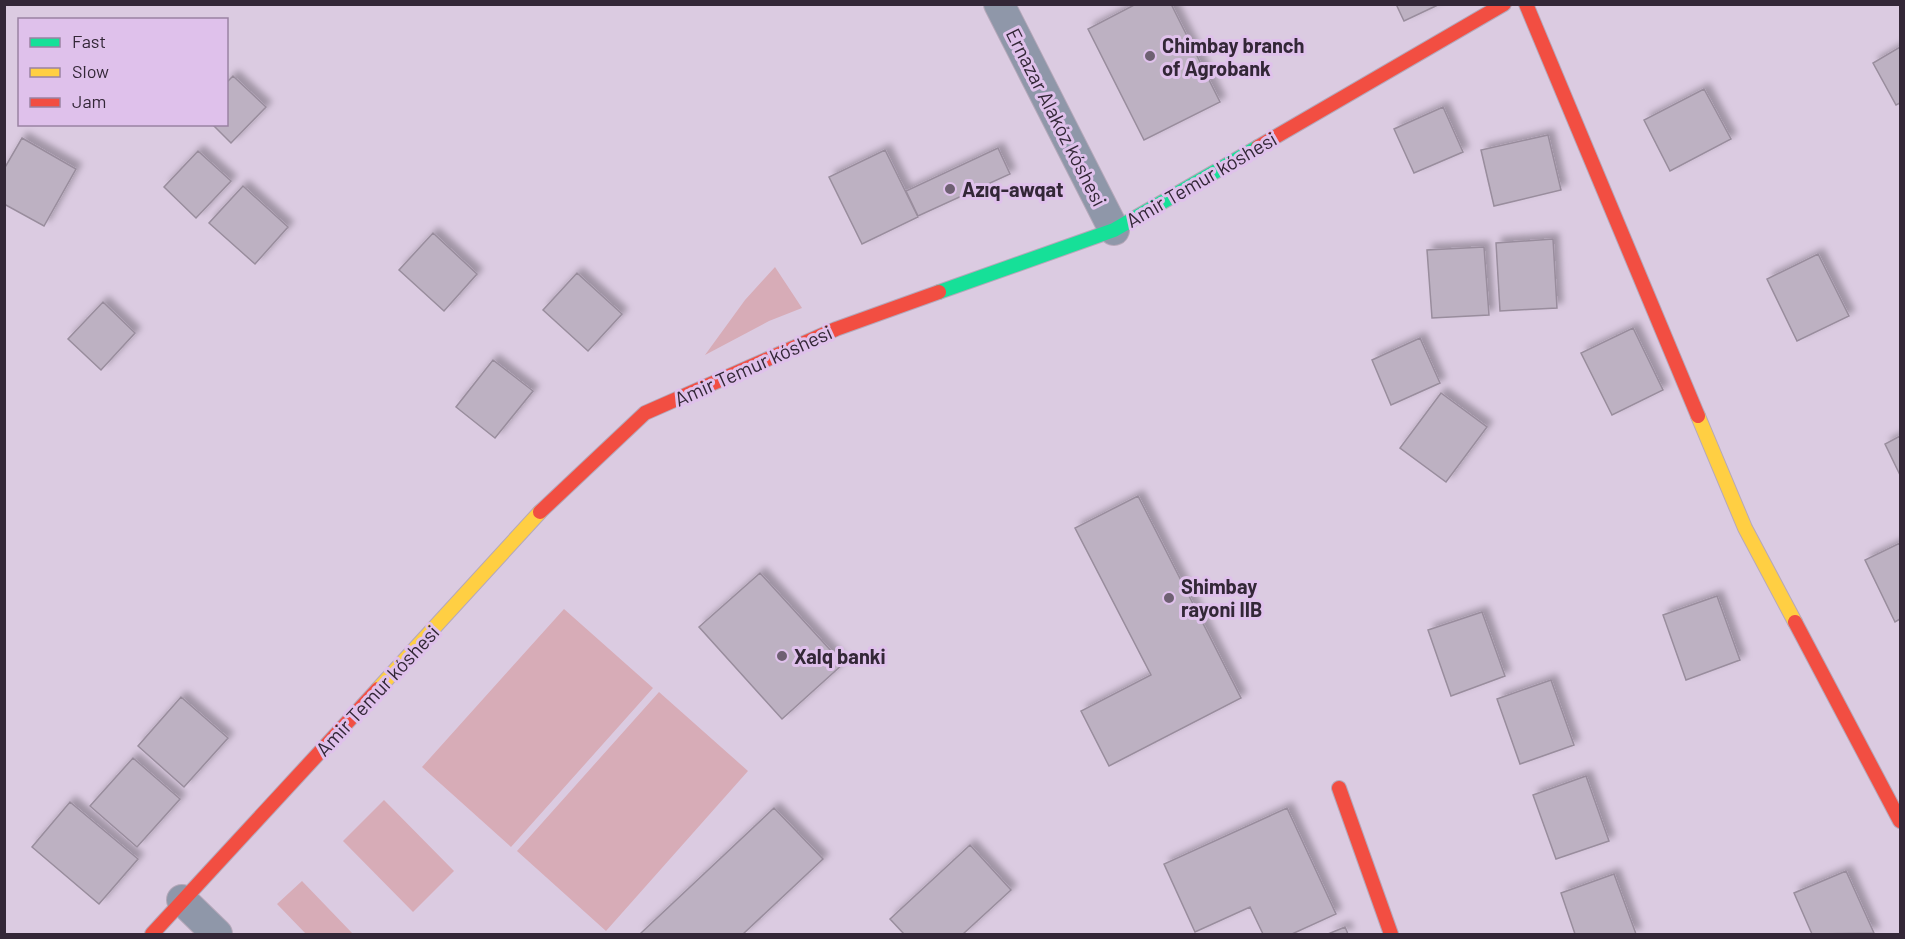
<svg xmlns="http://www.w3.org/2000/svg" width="1905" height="939" font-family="Barlow,sans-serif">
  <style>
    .green { fill: #d7acb7 }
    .building { fill: #bdb1c2; stroke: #998d9d; stroke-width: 1.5; filter: url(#shadow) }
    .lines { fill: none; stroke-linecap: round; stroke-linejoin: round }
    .street-casing { stroke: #b5a8ba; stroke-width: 32 }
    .fast-casing { stroke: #b5a8ba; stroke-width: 16 }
    .slow-casing { stroke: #b5a8ba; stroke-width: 16 }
    .jam-casing { stroke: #b5a8ba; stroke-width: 16 }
    .street { stroke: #8f97a9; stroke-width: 30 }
    .fast { stroke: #16e098; stroke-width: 14 }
    .slow { stroke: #ffcf43; stroke-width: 14 }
    .jam { stroke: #f24e42; stroke-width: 14 }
    .poi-dot { fill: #6e6072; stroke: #dfc1eb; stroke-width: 2 }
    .labels { text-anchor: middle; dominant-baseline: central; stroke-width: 6; stroke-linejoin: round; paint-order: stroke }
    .poi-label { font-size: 20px; font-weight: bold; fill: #332737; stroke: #dfc1eb; text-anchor: start }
    .street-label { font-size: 20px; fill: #332737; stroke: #dfc1eb }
  </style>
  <defs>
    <filter id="shadow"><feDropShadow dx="5.5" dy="-5.5" stdDeviation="3" flood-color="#0004"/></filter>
  </defs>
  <rect width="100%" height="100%" fill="#dbcbe1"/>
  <path class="green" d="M775,267L802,308L769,321L705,355L745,300Z
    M564,609L653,688L511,847L422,767Z
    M659,692L748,771L606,931L517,851Z
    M384,800L454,871L413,912L343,841Z
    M302,881L353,934H306L277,904Z"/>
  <path class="building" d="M1136,4H1171L1220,102L1144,140L1088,29Z
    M1396,4H1440L1404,21Z
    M1900,47V103L1896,105L1873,63Z
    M233,76L266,107L231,143L212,124H226V83Z
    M1704,89L1731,139L1670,171L1644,120Z
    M1443,107L1463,152L1414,173L1394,129Z
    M1548,135L1561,190L1494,206L1481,150Z
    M22,138L76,169L44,226L4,204V169Z
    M998,148L1010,174L918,216L906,191Z
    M885,150L918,217L862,244L829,177Z
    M198,151L231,181L196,218L164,187Z
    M243,186L288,227L255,264L209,223Z
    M433,233L477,274L444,311L399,270Z
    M1553,239L1557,308L1500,311L1496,243Z
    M1484,247L1489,315L1432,318L1427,250Z
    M1818,254L1849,316L1797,341L1767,279Z
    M577,273L622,314L588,351L543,310Z
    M103,302L135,333L101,370L68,339Z
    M1633,328L1663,390L1612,415L1581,353Z
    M1420,338L1440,383L1391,405L1372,360Z
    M493,360L533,391L495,438L456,407Z
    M1441,393L1487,427L1446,482L1400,448Z
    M1900,436V475L1885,444Z
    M1138,496L1241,698L1109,766L1081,711L1151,675L1075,528Z
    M1900,543V619L1895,622L1865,560Z
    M760,573L843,664L782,719L699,627Z
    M1717,596L1740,660L1686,680L1663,615Z
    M1482,612L1505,676L1451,696L1428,630Z
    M1551,680L1574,745L1520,764L1497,699Z
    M181,697L228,738L184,787L138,746Z
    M133,758L180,799L137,847L90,806Z
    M1586,776L1609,841L1556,859L1533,795Z
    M70,802L138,859L99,904L32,847Z
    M774,808L823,859L743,934H640Z
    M1287,808L1336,914L1292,934H1263L1250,907L1195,932L1164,864Z
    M970,845L1011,890L963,934H904L890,919Z
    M1846,871L1874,933L1812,934L1794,893Z
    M1614,874L1636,934H1575L1561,893Z
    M1345,927L1348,934H1328Z"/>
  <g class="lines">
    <g class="street-casing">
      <path id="street" d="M999,4L1114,230
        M182,900L217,934"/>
    </g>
    <g class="fast-casing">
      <path id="fast" d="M939,292L1114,230L1258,147"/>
    </g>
    <g class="slow-casing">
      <path id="slow" d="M1698,416L1745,528L1795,622
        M378,689L540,512"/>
    </g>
    <g class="jam-casing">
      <path id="jam" d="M1526,4L1698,416
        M1258,147L1504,4
        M540,512L645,413L836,329L939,292
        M1795,622L1900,821
        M1339,788L1391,934
        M152,934L378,689"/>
    </g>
    <use href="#street" class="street"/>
    <use href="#fast" class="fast"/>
    <use href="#slow" class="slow"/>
    <use href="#jam" class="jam"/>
  </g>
  <g class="poi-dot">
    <circle cx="1150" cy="56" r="6"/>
    <circle cx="950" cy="189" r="6"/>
    <circle cx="1169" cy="598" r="6"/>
    <circle cx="782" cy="656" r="6"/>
  </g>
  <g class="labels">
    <g class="poi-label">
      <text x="1162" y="45">Chimbay branch<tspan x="1162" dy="23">of Agrobank</tspan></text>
      <text x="962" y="189">Azıq-awqat</text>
      <text x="1181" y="586">Shimbay<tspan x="1181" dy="23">rayoni IIB</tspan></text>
      <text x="794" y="656">Xalq banki</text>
    </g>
    <g class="street-label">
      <text transform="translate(1057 117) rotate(63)">Ernazar Alakóz kóshesi</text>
      <text transform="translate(1201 179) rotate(-30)">Amir Temur kóshesi</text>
      <text transform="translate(753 365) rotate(-24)">Amir Temur kóshesi</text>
      <text transform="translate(377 690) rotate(-47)">Amir Temur kóshesi</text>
    </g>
  </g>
  <rect width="1905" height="939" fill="none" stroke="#332737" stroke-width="12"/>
  <rect x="18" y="18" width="210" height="108" fill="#dfc1eb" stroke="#9a83a3" stroke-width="1.5"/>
  <rect x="30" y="38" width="30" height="9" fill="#16e098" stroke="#9a83a3" stroke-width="1.5"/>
  <text x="72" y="48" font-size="18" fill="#332737">Fast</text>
  <rect x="30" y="68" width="30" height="9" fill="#ffcf43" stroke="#9a83a3" stroke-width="1.5"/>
  <text x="72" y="78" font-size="18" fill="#332737">Slow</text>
  <rect x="30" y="98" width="30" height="9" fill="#f24e42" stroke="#9a83a3" stroke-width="1.5"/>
  <text x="72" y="108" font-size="18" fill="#332737">Jam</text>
</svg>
